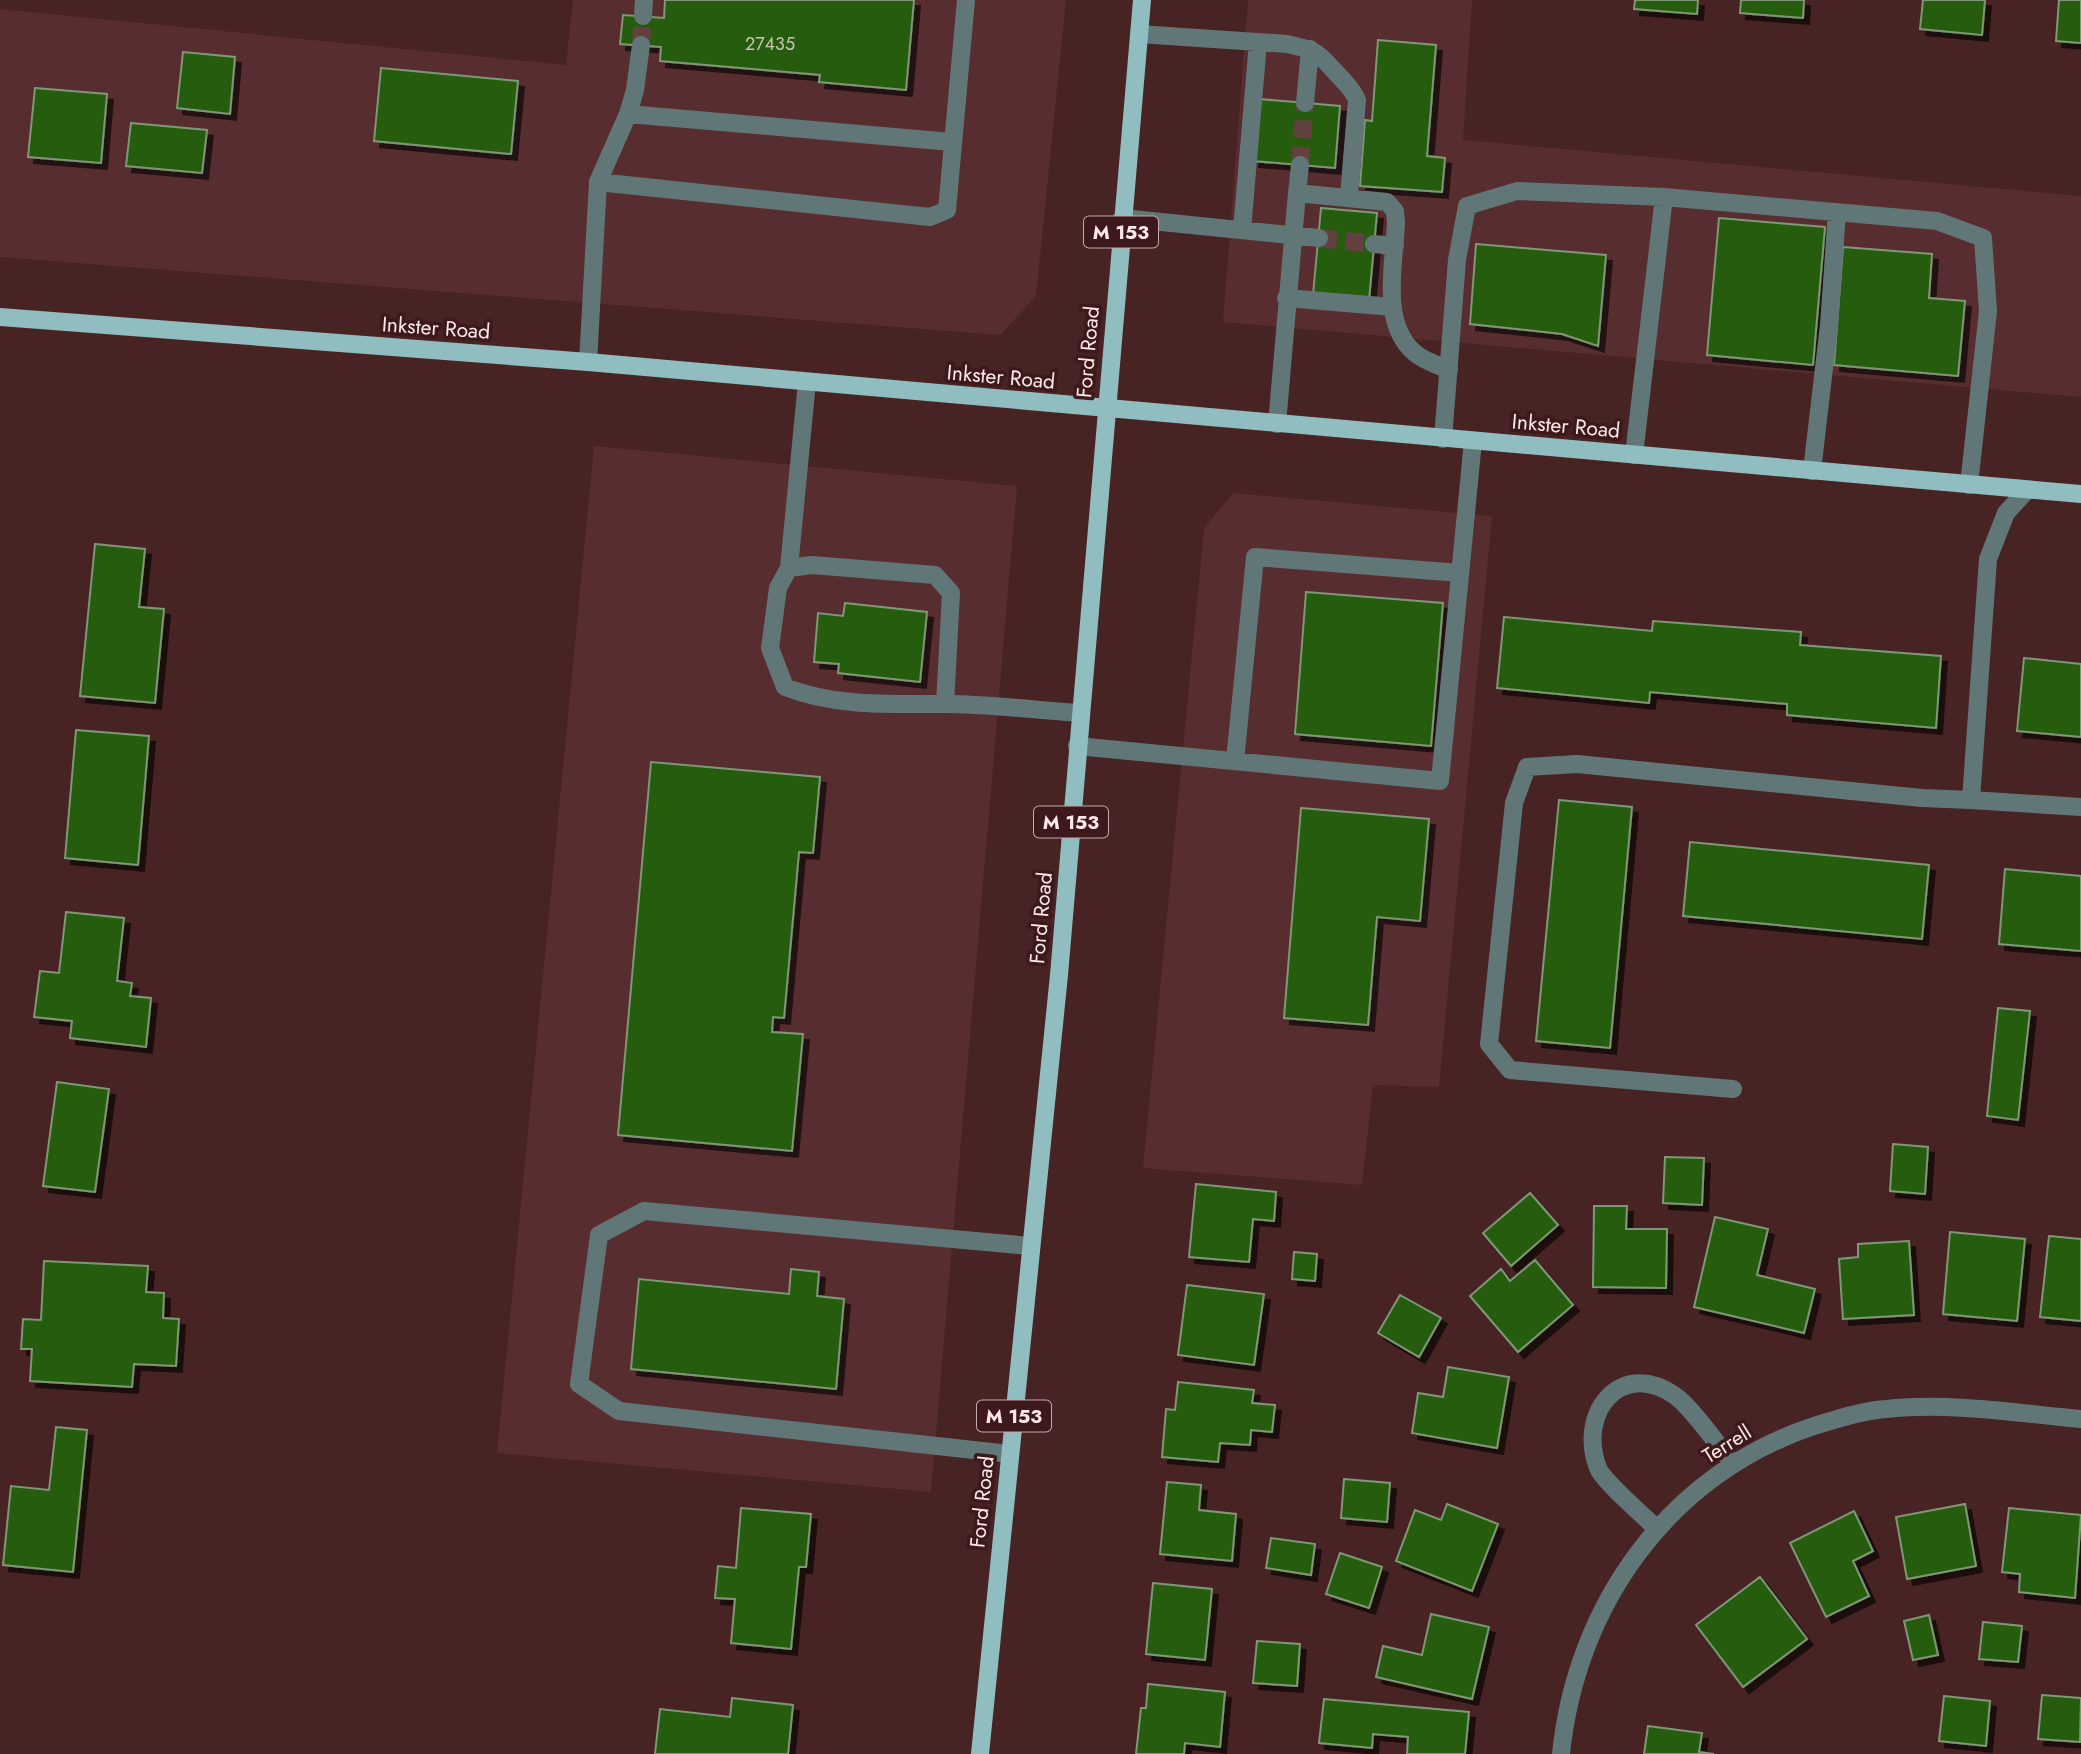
<svg xmlns="http://www.w3.org/2000/svg" width="2081" height="1754" font-family="Jost,sans-serif">
  <style>
    .built { fill: #582d2f }
    .building { fill: #255c0d; stroke: #7e9776; stroke-width: 2; filter: url(#shadow) }
    .lines { fill: none; stroke-linecap: round; stroke-linejoin: round }
    .minor-tunnel { stroke: #634141; stroke-width: 18; stroke-dasharray: 18 9; stroke-linecap: butt }
    .minor { stroke: #617777; stroke-width: 18 }
    .major { stroke: #90bdbf; stroke-width: 18 }
    .labels { text-anchor: middle; dominant-baseline: central; stroke-width: 7; stroke-linejoin: round; paint-order: stroke }
    .number-label { font-size: 18px; fill: #c7c5b1 }
    .shield { fill: #3d191b; stroke: #c3aaaa; stroke-width: 2 }
    .shield-label { font-size: 19px; font-weight: bold; fill: #fde8e8 }
    .street-label { font-size: 21px; fill: #fde8e8; stroke: #3d191b }
  </style>
  <defs>
    <filter id="shadow"><feDropShadow dx="6" dy="6" stdDeviation="0" flood-color="#0009"/></filter>
  </defs>
  <rect width="100%" height="100%" fill="#482324"/>
  <path class="built" d="M573,0H1066L1036,296L1000,335L0,257V9L566,65Z
    M1248,0H1472L1463,140L2081,196V397L1223,322Z
    M594,446L1017,486L931,1492L497,1453Z
    M1233,493L1492,516L1439,1087L1373,1085L1362,1185L1143,1168L1204,528Z"/>
  <path class="building" d="M665,0H914L906,90L819,82L820,75L660,61L661,47L620,44L623,15L664,18Z
    M1635,0H1698L1697,14L1634,9Z
    M1741,0H1804L1803,18L1740,13Z
    M1923,0H1985L1982,35L1920,29Z
    M2059,0H2081V43L2056,41Z
    M1378,40L1436,45L1427,156L1445,158L1442,192L1360,186L1365,120L1372,121Z
    M183,52L235,57L230,114L177,108Z
    M381,68L518,81L511,154L374,141Z
    M35,88L107,94L101,163L28,157Z
    M1259,99L1340,106L1335,168L1253,161Z
    M131,123L207,130L202,173L126,166Z
    M1321,208L1377,213L1369,300L1313,295Z
    M1719,218L1825,227L1813,365L1707,355Z
    M1476,244L1606,255L1598,346L1562,334L1470,324Z
    M1843,247L1932,254L1929,298L1965,301L1958,376L1834,365Z
    M95,544L145,549L139,607L164,609L155,703L80,696Z
    M1306,592L1443,603L1431,746L1295,734Z
    M845,603L927,612L920,682L838,673L839,664L814,662L818,613L843,616Z
    M1504,617L1652,631L1653,621L1801,632L1800,645L1941,656L1936,728L1787,715V704L1650,692L1649,703L1497,688Z
    M2024,658L2081,664V737L2017,731Z
    M76,730L149,736L138,865L65,858Z
    M651,762L820,777L813,853L799,852L784,1018L773,1017L772,1032L803,1034L792,1151L618,1135Z
    M1559,800L1632,807L1610,1048L1536,1041Z
    M1301,808L1429,819L1420,921L1377,917L1368,1025L1284,1018Z
    M1690,842L1929,865L1922,939L1683,916Z
    M2005,869L2081,876V951L1999,944Z
    M66,912L124,918L117,981L132,983L130,996L151,998L146,1047L70,1038L72,1021L34,1017L40,971L59,973Z
    M1998,1008L2030,1011L2018,1120L1987,1116Z
    M57,1082L109,1089L95,1192L43,1186Z
    M1893,1144L1928,1147L1925,1194L1890,1191Z
    M1665,1157L1704,1158L1702,1205L1663,1203Z
    M1196,1184L1276,1192L1274,1221L1253,1219L1249,1262L1189,1257Z
    M1530,1193L1558,1225L1511,1266L1483,1233Z
    M1594,1206H1627L1626,1229H1667L1666,1288L1593,1287Z
    M1715,1217L1768,1229L1757,1275L1815,1289L1804,1333L1694,1307Z
    M1950,1232L2025,1239L2017,1321L1943,1314Z
    M2049,1236L2081,1239V1321L2040,1317Z
    M1909,1241L1914,1315L1843,1319L1839,1259L1858,1257V1244Z
    M1294,1252L1317,1254L1315,1281L1292,1279Z
    M1535,1260L1573,1305L1518,1352L1470,1296L1501,1269L1510,1281Z
    M44,1261L148,1266L146,1292L164,1293L163,1318L179,1319L176,1366L134,1364L132,1387L30,1381L32,1349H21L23,1319L41,1320Z
    M791,1269L819,1272L817,1296L844,1299L836,1389L631,1369L639,1279L789,1294Z
    M1187,1285L1264,1294L1254,1365L1178,1355Z
    M1400,1295L1441,1318L1419,1357L1378,1333Z
    M1448,1367L1509,1377L1497,1448L1412,1433L1418,1393L1443,1397Z
    M1178,1382L1254,1390L1252,1403L1275,1405L1272,1432L1251,1430L1250,1445L1220,1443L1218,1462L1162,1457L1166,1409L1175,1410Z
    M56,1427L87,1430L73,1572L3,1565L11,1486L49,1490Z
    M1344,1479L1390,1483L1387,1522L1341,1518Z
    M1167,1482L1201,1485L1199,1510L1236,1514L1232,1561L1160,1554Z
    M1447,1504L1498,1524L1472,1591L1396,1561L1415,1510L1441,1520Z
    M1965,1504L1976,1566L1907,1579L1896,1517Z
    M741,1508L811,1514L806,1567H799L791,1649L731,1643L735,1599L715,1598L718,1566L736,1568Z
    M2009,1508L2081,1515L2075,1598L2019,1592L2020,1574L2002,1572Z
    M1854,1511L1873,1551L1853,1561L1869,1596L1826,1617L1790,1543Z
    M1271,1538L1315,1544L1311,1575L1266,1568Z
    M1340,1553L1382,1567L1369,1608L1326,1594Z
    M1760,1577L1807,1639L1743,1687L1696,1625Z
    M1153,1583L1212,1589L1205,1660L1146,1654Z
    M1431,1614L1489,1627L1472,1699L1376,1677L1383,1646L1422,1655Z
    M1929,1615L1938,1655L1913,1660L1904,1621Z
    M1983,1622L2022,1626L2018,1662L1979,1659Z
    M1257,1641L1300,1644L1297,1686L1253,1683Z
    M1148,1684L1225,1692L1220,1747L1185,1743L1184,1754H1136L1141,1708H1146Z
    M2042,1695L2081,1698L2080,1742L2038,1739Z
    M1944,1696L1990,1701L1986,1746L1939,1741Z
    M732,1698L793,1705L788,1754H655L660,1709L730,1717Z
    M1324,1699L1469,1712L1465,1754H1407L1408,1737L1373,1734L1372,1748L1319,1743Z
    M1648,1726L1702,1733L1699,1752L1714,1754H1644Z"/>
  <g class="lines">
    <path class="minor-tunnel" d="M641,45L643,16
      M1300,165L1305,103
      M1319,238L1374,244"/>
    <path class="minor" d="M643,16L644,0
      M1139,34L1287,44C1321,51 1318,54 1341,78C1348,86 1353,90 1357,100L1349,196
      M1305,103L1310,49
      M628,114L952,142
      M598,182L930,217L947,210L966,0
      M1297,193L1300,165
      M1122,218L1319,238
      M1242,230L1258,43
      M1374,244L1395,246
      M1286,298L1393,307
      M588,362L598,182L628,114L635,90L641,45
      M807,382L789,568L778,588L770,648L785,687C835,707 891,704 944,704C989,704 1035,710 1080,713
      M1277,424L1297,193L1387,202L1395,211L1396,222C1395,261 1379,323 1415,353C1424,361 1438,365 1449,370
      M1443,439L1457,260L1467,206L1517,191L1664,197L1937,221L1983,238L1988,311L1969,485
      M1634,455L1664,197
      M1812,471L1829,325L1837,212
      M2027,490L2006,513L1988,559L1971,800L2081,807
      M789,568L812,565L935,575L951,593L945,704
      M1077,746L1440,781L1473,441
      M1235,761L1255,557L1460,573
      M1733,1089L1510,1070L1489,1044L1514,803L1527,767L1577,764L1922,798L1971,800
      M1010,1454L619,1411L579,1384L599,1235L644,1211L1030,1246
      M1657,1529C1644,1516 1603,1481 1598,1468C1577,1413 1620,1359 1674,1395C1692,1407 1719,1447 1733,1464
      M1561,1754C1576,1605 1669,1474 1814,1426C1837,1419 1861,1411 1886,1409C1951,1402 2016,1413 2081,1419"/>
    <path class="major" d="M0,317L588,362L2081,494
      M980,1754L1059,975L1142,0"/>
  </g>
  <g class="labels">
    <g class="number-label">
      <text x="770" y="44">27435</text>
    </g>
    <g class="shield">
      <rect x="1084" y="216.5" width="74" height="31" rx="5"/>
      <rect x="1034" y="806.5" width="74" height="31" rx="5"/>
      <rect x="977" y="1400.5" width="74" height="31" rx="5"/>
    </g>
    <g class="shield-label">
      <text x="1121" y="232">M 153</text>
      <text x="1071" y="822">M 153</text>
      <text x="1014" y="1416">M 153</text>
    </g>
    <g class="street-label">
      <text transform="translate(436 328) rotate(4)">Inkster Road</text>
      <text transform="translate(1088 352) rotate(-85)">Ford Road</text>
      <text transform="translate(1001 377) rotate(5)">Inkster Road</text>
      <text transform="translate(1566 426) rotate(5)">Inkster Road</text>
      <text transform="translate(1041 918) rotate(-85)">Ford Road</text>
      <text transform="translate(1727 1444) rotate(-32)">Terrell</text>
      <text transform="translate(982 1502) rotate(-84)">Ford Road</text>
    </g>
  </g>
</svg>
